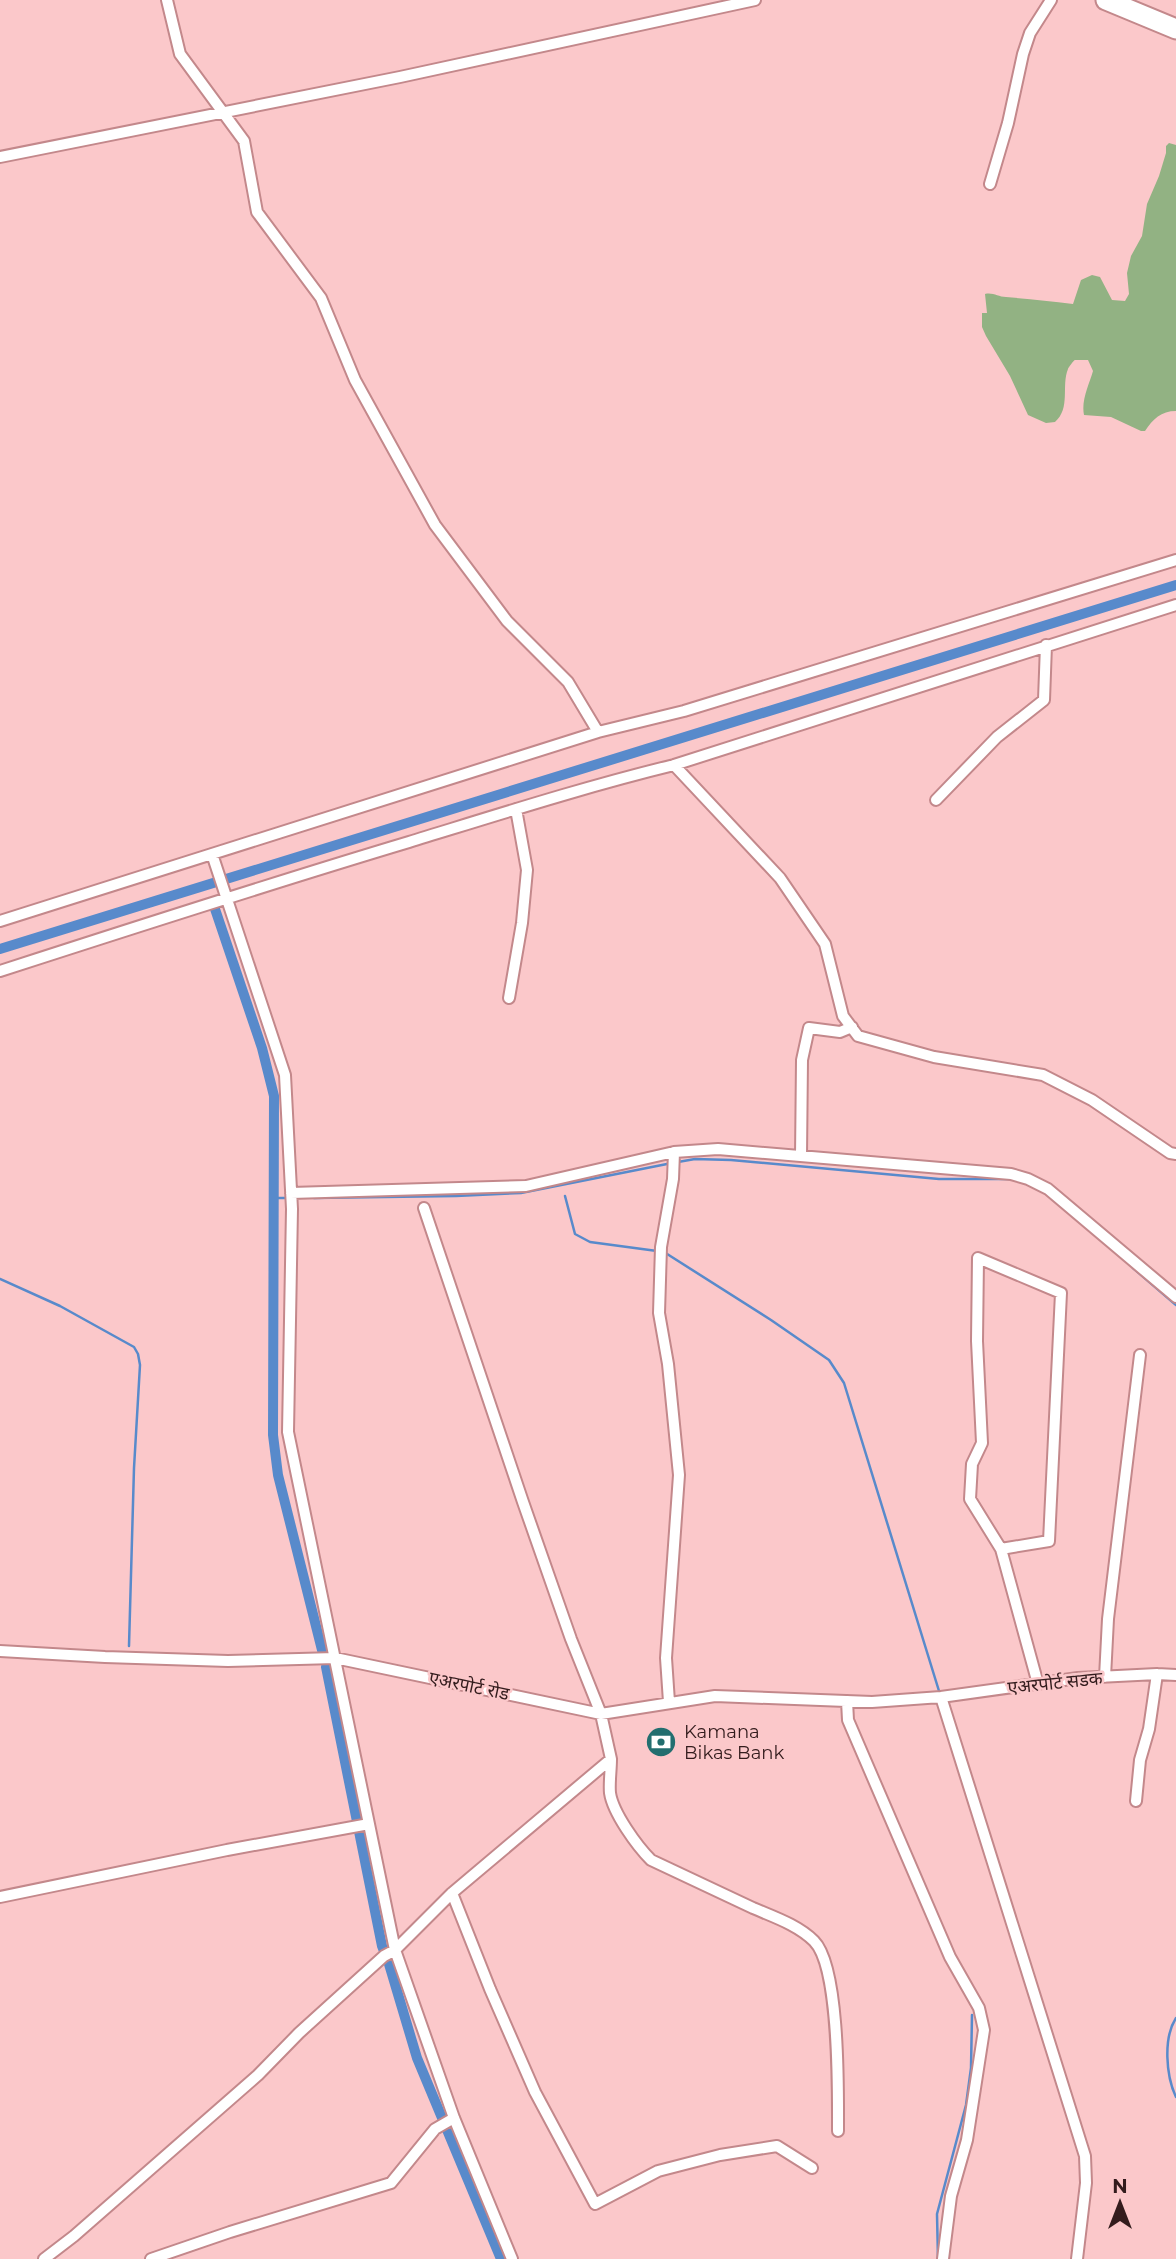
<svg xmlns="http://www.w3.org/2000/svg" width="1176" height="2259" font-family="Montserrat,'Noto Sans Devanagari',sans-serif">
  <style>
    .green { fill: #92b283 }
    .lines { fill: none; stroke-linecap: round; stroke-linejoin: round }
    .stream { stroke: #588acb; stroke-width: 2.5 }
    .canal { stroke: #588acb; stroke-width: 10 }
    .street-casing { stroke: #c3888b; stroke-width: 14 }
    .highway-casing { stroke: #c3888b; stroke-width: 23 }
    .street { stroke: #fff; stroke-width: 10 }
    .highway { stroke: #fff; stroke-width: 19 }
    .labels { text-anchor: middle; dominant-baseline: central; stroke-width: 5; stroke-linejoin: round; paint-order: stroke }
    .street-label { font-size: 18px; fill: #331c1d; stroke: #fbc8ca }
    .poi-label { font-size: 18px; fill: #331c1d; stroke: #fbc8ca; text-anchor: start }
  </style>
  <rect width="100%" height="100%" fill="#fbc8ca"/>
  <path class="green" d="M1169,143L1176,145V411C1161,411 1153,419 1145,431H1141L1111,417L1084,415C1081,400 1089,385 1093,371L1088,360H1075C1074,360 1068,368 1068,369C1061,386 1071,408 1055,422L1046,423L1028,415L1010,376L986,336L982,327V313H987L985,294C993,292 998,297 1006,297C1028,299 1050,301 1073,304L1081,280L1092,275L1100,277L1112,300L1125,301L1129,294L1127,273L1131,256L1142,236L1147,204L1159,176L1166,153V146Z"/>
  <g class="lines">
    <path class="stream" d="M678,1162L695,1159L731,1160L939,1179H1013
      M565,1196L575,1234L590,1242L657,1251
      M275,1198H290
      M314,1198L456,1196L521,1193L672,1163
      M664,1252L771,1320L829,1360L844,1383L939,1691
      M1133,1268L1176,1305
      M0,1279L60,1306L134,1347L138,1354L140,1365L134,1468L129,1646
      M1176,2018C1163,2038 1166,2076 1176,2097
      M938,2259L937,2214L966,2105L971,2068L972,2015"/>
    <path class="canal" d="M214,906L262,1048L274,1096L273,1435L278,1475L322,1650
      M0,949L1176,585
      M326,1667L382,1946L389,1964L417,2058L501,2259"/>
    <g class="street-casing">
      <path id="street" d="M167,0L180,54L244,141L257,212L321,298L355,380L435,525L507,621L568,682L598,732
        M0,157L400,77L755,0
        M990,184L1008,123L1023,54L1030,33L1051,0
        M674,765L780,878L825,944L843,1016L858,1036L934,1057L1043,1075L1092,1100L1170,1153L1176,1154
        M936,800L997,737L1044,700L1046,645
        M212,854L285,1075L292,1209L288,1432L395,1950L454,2118L512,2259
        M0,921L598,732L684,711L1176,560
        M0,971C136,927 272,883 409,842C497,815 584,787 674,765L1176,605
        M509,998L522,923L527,870L516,809
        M801,1156L802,1060L809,1028L840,1032L852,1027
        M291,1193L526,1186L674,1152L718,1149L1011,1174L1028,1179L1048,1189L1176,1297
        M1001,1549L1049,1541L1061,1293L978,1258L977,1341L982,1443L972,1464L970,1499L1001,1549L1038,1684
        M0,1651L105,1657L228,1661L335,1658L601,1714L715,1696L872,1702L941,1697L1078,1678L1157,1674L1176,1675
        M1105,1677L1108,1619L1140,1355
        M941,1697L1085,2156L1086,2183L1077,2259
        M847,1701L848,1720L950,1957L979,2008L984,2030L967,2140L951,2196L943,2259
        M669,1702L666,1658L679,1475L668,1364L659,1313L661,1247L673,1179L674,1152
        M611,1759C611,1770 609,1783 610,1793C613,1813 637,1846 651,1860C685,1876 719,1892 753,1908C774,1917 798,1925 814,1941C840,1967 838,2093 838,2131
        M1136,1801L1140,1760L1149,1729L1157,1674
        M452,1893L490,1989L535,2092L595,2204L658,2171L720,2155L777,2146L812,2168
        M0,1897L227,1850L369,1824
        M44,2259L74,2236L258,2075L299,2033L384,1956L395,1950L452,1893L611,1759L601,1714L571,1639L523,1502L424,1208
        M151,2259L230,2232L391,2183L435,2129L454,2118"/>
    </g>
    <g class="highway-casing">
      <path id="highway" d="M1106,0L1176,29"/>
    </g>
    <use href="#street" class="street"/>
    <use href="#highway" class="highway"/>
  </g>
  <defs>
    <g id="bank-disc" transform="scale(1.575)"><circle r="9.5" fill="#236e6f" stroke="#fbc8ca"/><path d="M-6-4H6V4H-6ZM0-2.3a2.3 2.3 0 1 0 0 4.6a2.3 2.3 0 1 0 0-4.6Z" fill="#fff"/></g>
  </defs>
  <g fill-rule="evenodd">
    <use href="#bank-disc" x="661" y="1742"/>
  </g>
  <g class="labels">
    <g class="street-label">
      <text transform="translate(1055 1683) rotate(-6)">एअरपोर्ट सडक</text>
      <text transform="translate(469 1686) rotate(12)">एअरपोर्ट रोड</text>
    </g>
    <g class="poi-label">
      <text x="684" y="1732">Kamana<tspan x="684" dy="21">Bikas Bank</tspan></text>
    </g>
  </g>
  <g transform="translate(1120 2203)" stroke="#fbc8ca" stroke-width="5" paint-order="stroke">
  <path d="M0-5L12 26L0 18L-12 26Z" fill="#331c1d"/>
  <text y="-10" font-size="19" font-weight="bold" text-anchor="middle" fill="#331c1d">N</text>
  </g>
</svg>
